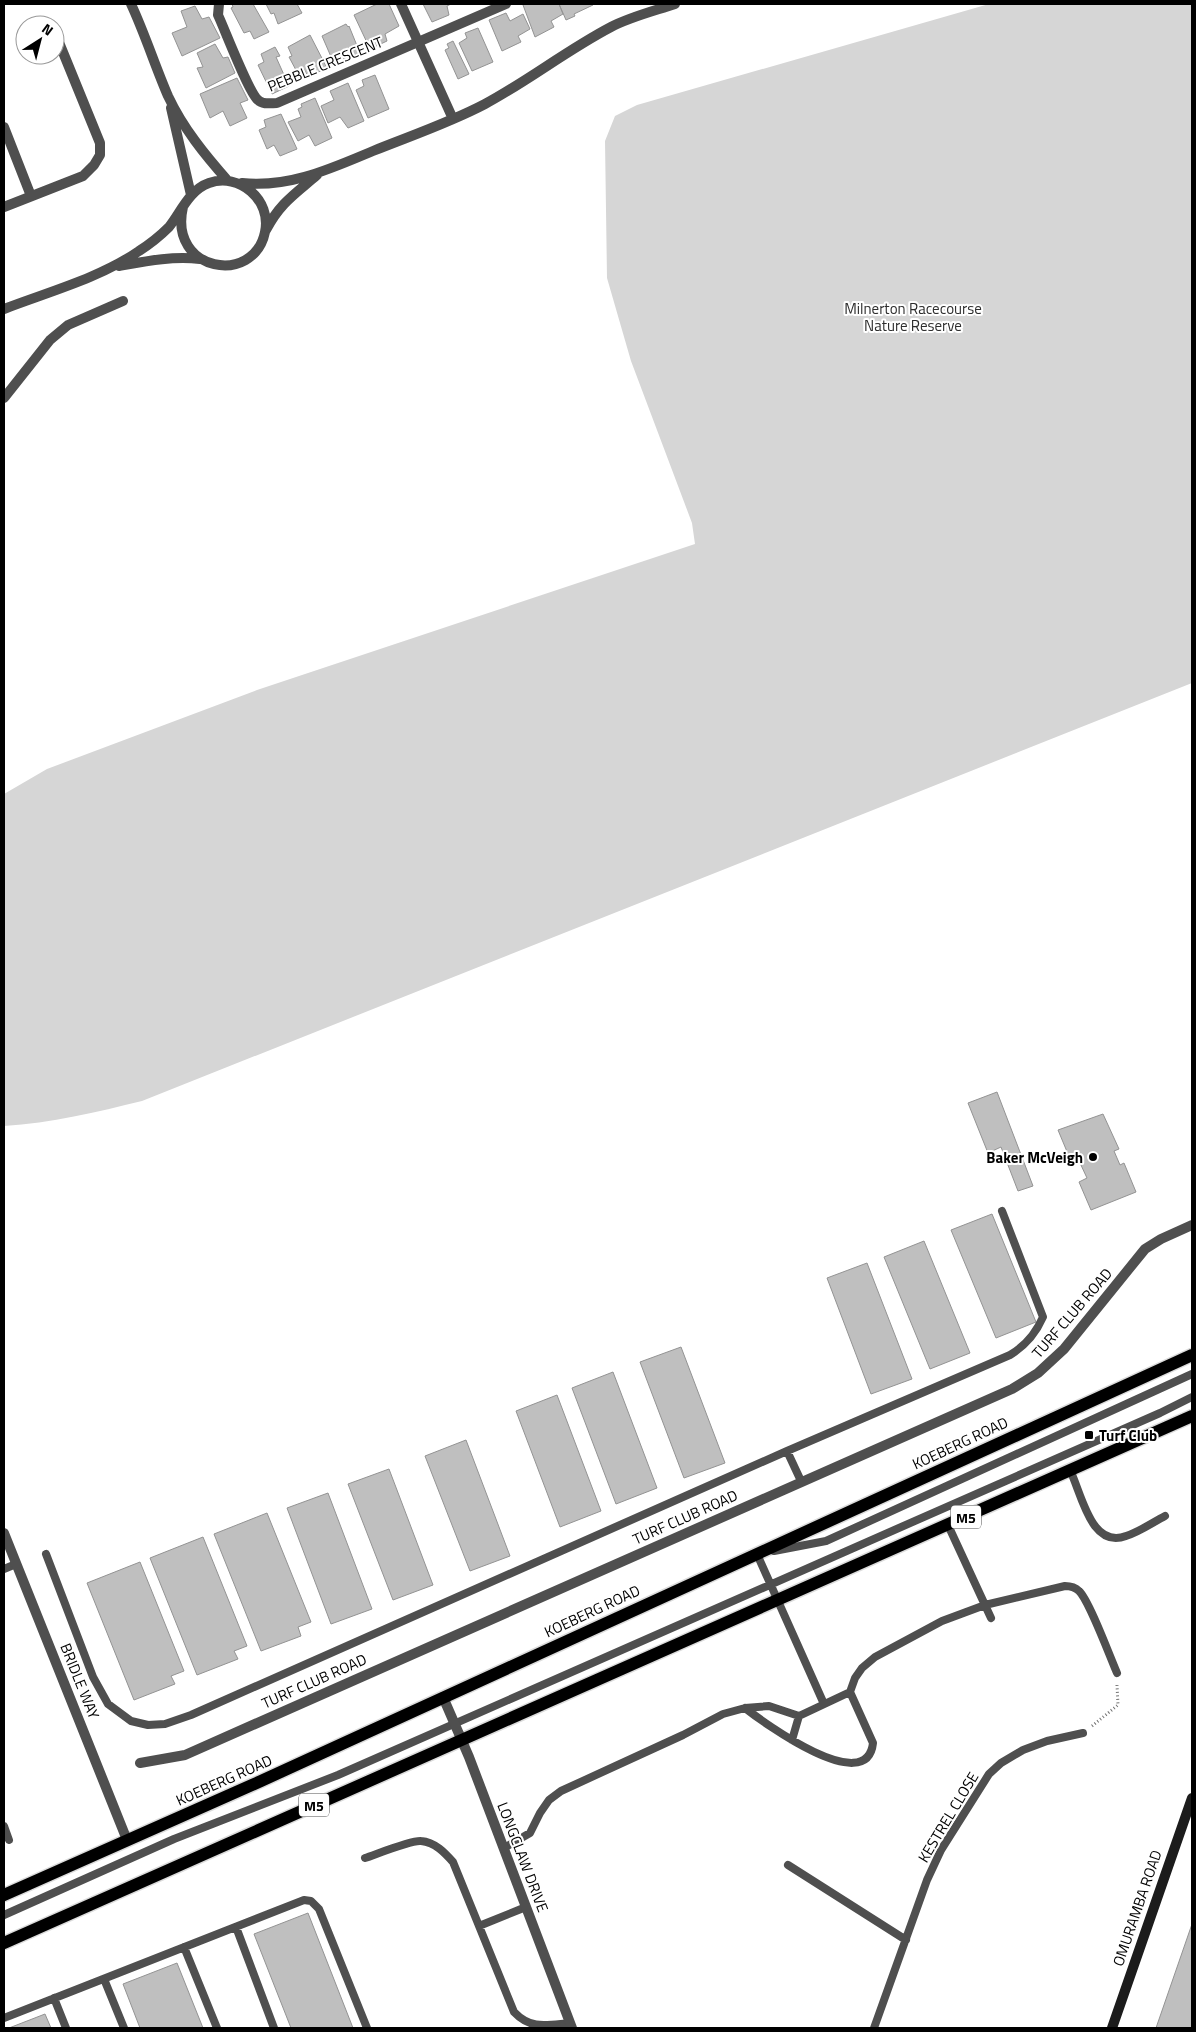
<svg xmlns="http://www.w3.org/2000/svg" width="1196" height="2032" font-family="'Titillium Web',sans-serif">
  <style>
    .green { fill: #d6d6d6 }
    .building { fill: #bfbfbf; stroke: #939393 }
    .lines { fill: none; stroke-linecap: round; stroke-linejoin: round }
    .primary-casing { stroke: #dbdbdb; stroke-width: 15 }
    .path { stroke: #717171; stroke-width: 3; stroke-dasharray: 1 2.5; stroke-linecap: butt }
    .lane { stroke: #4f4f4f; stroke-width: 8 }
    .street { stroke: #4f4f4f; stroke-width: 10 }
    .secondary { stroke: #1c1c1c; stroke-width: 10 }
    .primary { stroke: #000; stroke-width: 12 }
    .poi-dot { fill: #000; stroke: #fff; stroke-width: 2 }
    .labels { text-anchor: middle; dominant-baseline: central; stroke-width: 4; stroke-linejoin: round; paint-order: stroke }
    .shield { fill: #fff; stroke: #4c4c4c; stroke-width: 1 }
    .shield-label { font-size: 14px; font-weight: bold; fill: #000 }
    .street-label { font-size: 15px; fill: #000; stroke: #fff }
    .park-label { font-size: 15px; fill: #2d2d2d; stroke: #fff }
    .poi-label { font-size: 15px; font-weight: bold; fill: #000; stroke: #fff; text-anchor: end }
  </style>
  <rect width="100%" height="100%" fill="#fff"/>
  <path class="green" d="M989,4H1192V683L142,1101C97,1112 51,1123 4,1126V794L47,769L257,690L695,544L692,523L631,361L607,278L605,141L615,116L637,105Z"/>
  <path class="building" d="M232,4H253L269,32L254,39L250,31L244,33L231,8L233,7Z
    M266,4H297L302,13L278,24L274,13L271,14Z
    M377,4H389L399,26L385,34L387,41L370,49L354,15Z
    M423,4H451L447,6L449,15L432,22Z
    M525,4H559L563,14L551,21L554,27L535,37L523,5Z
    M559,4H592L593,5L574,14L575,16L566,20Z
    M195,6L202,19L209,17L220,38L182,56L172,33L187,27L181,11Z
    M506,13L510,21L523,14L530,29L518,36L521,42L502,51L489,20Z
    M346,24L348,27L349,26L360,53L346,60L345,58L341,60L339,55L332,59L322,36Z
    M478,28L493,62L472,71L459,43L467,38L465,33Z
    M310,35L327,68L312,75L311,72L307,75L304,69L297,72L289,57L292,56L288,47Z
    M453,41L469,74L458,79L445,50L449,48L447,44Z
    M215,44L223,58L228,57L235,73L206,88L197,68L203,67L197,53Z
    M275,47L280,56L276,57L289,86L272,94L258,65L264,62L261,54Z
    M375,75L389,109L368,118L356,90L364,86L362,80Z
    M237,78L248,100L240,103L247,118L230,126L223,111L210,118L200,94Z
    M348,83L364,121L348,128L340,117L328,123L321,106L334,100L330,91Z
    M315,98L332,138L315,146L309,135L298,141L288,122L301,117L298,109L302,107L301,104Z
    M281,114L297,149L280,156L274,145L267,149L259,130L266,127L264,120Z
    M997,1092L1033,1186L1018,1191L1001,1147L988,1153L968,1103Z
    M1103,1114L1119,1149L1114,1151L1120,1165L1124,1163L1136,1192L1091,1210L1079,1182L1087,1178L1080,1163L1073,1166L1058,1130Z
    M992,1214L1036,1322L996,1338L951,1230Z
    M924,1241L970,1353L930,1369L884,1257Z
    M867,1263L912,1379L871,1394L827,1278Z
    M681,1347L725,1463L684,1478L640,1362Z
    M613,1372L657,1488L616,1504L572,1388Z
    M557,1395L601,1511L560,1527L516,1411Z
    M466,1440L510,1556L470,1571L425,1456Z
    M389,1469L433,1585L393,1600L348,1484Z
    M328,1493L372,1609L331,1624L287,1508Z
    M267,1513L311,1622L298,1627L301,1636L261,1651L214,1534Z
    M203,1537L247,1646L234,1651L238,1659L197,1675L150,1558Z
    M140,1562L184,1671L171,1676L175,1684L134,1700L87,1583Z
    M308,1913L353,2028H291L254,1934Z
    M1192,1924V2028H1156Z
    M177,1963L203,2028H140L123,1984Z
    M45,2014L51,2028H9Z"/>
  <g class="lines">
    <g class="primary-casing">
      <path id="primary" d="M4,1895L261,1781L1192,1355
        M4,1943L1192,1416"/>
    </g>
    <path class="path" d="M1092,1726L1118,1705L1117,1685"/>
    <path class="lane" d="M787,1451L1010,1355C1025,1346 1036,1333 1043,1317L1002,1211
      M1070,1470C1082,1495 1091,1549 1126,1536C1139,1532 1152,1523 1165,1516
      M948,1525L991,1618
      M774,1551L826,1541L1192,1374
      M760,1553L757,1554L824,1704
      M46,1554L93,1677L108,1704L131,1721L148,1725L165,1724L191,1715L787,1451L801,1481
      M4,1569L16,1564
      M745,1708C764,1723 867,1798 873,1743L850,1692
      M792,1740L799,1716
      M4,1826L9,1840
      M504,1848L530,1833L540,1813L549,1800L561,1791L683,1735L723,1714L745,1708L769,1706L799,1716L850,1692L855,1678L862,1668L875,1657L942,1621L985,1605L1065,1586C1070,1586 1075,1587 1079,1591C1089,1600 1110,1657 1117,1673
      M365,1858C377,1854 411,1840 421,1841C435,1842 445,1853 453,1862L514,2012C531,2030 547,2025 570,2023
      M788,1865L906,1940
      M4,1915L174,1839L338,1775L1160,1413L1192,1397
      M479,1926L526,1907
      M236,1927L274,2028
      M184,1947L217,2028
      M104,1979L124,2028
      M54,1998L66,2028
      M4,2018L304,1900L311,1901L319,1909L367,2028
      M874,2028L927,1880L941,1850L989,1774L1001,1763L1023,1750L1047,1741L1083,1733"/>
    <path class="street" d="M131,4C145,34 155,66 168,96C183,128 205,155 228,181
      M219,4L218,15C225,30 249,93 258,100C263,105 271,103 277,103L506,4
      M401,4L453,119
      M171,108L191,195
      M4,127L31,196
      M242,183C289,188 330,169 373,151C410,136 449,123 485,104C528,81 567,50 611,27C630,17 654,11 675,4
      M4,207L83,176L94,165L100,155V143L58,40
      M266,230C280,203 295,194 317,175
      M119,266C147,261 172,256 200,259
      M4,309C48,292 100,278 139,251C150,244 160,236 169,227C181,212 189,190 209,183C239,172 272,200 265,232C254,286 168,272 183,207
      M4,398L50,340L68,325L123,301
      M4,1533L127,1840
      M443,1697L469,1757L572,2028
      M140,1763L185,1755L1012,1389L1038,1373L1064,1349L1145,1249L1161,1239L1192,1225"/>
    <path class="secondary" d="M1112,2028L1192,1798"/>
    <use href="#primary" class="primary"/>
  </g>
  <g class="poi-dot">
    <circle cx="1093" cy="1157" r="5"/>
    <rect x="1084" y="1430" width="10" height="10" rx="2.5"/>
  </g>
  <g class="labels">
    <g class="shield">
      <rect x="951" y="1505.5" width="30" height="23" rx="4"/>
      <rect x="299" y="1793.5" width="30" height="23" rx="4"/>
    </g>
    <g class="shield-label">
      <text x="966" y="1517">M5</text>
      <text x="314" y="1805">M5</text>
    </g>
    <g class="street-label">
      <text transform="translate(325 64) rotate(-22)">PEBBLE CRESCENT</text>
      <text transform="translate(1072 1313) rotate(-49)">TURF CLUB ROAD</text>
      <text transform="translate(960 1443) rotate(-25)">KOEBERG ROAD</text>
      <text transform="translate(685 1517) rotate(-24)">TURF CLUB ROAD</text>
      <text transform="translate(592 1611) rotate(-25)">KOEBERG ROAD</text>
      <text transform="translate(80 1681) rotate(68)">BRIDLE WAY</text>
      <text transform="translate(314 1681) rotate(-24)">TURF CLUB ROAD</text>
      <text transform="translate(224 1780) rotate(-24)">KOEBERG ROAD</text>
      <text transform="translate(948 1817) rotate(-59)">KESTREL CLOSE</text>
      <text transform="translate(523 1857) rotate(69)">LONGCLAW DRIVE</text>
      <text transform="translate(1137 1908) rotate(-71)">OMURAMBA ROAD</text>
    </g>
    <g class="park-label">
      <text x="913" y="308">Milnerton Racecourse<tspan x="913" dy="17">Nature Reserve</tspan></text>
    </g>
    <g class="poi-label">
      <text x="1083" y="1157">Baker McVeigh</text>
      <text x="1099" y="1435" text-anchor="start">Turf Club</text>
    </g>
  </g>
  <rect width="1196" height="2032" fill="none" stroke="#000000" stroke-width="10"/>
  <g transform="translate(40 40) rotate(36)"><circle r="24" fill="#ffffff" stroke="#999999"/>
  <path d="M0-4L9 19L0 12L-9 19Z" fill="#000000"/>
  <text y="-8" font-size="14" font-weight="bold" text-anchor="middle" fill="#000000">N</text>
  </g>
</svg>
